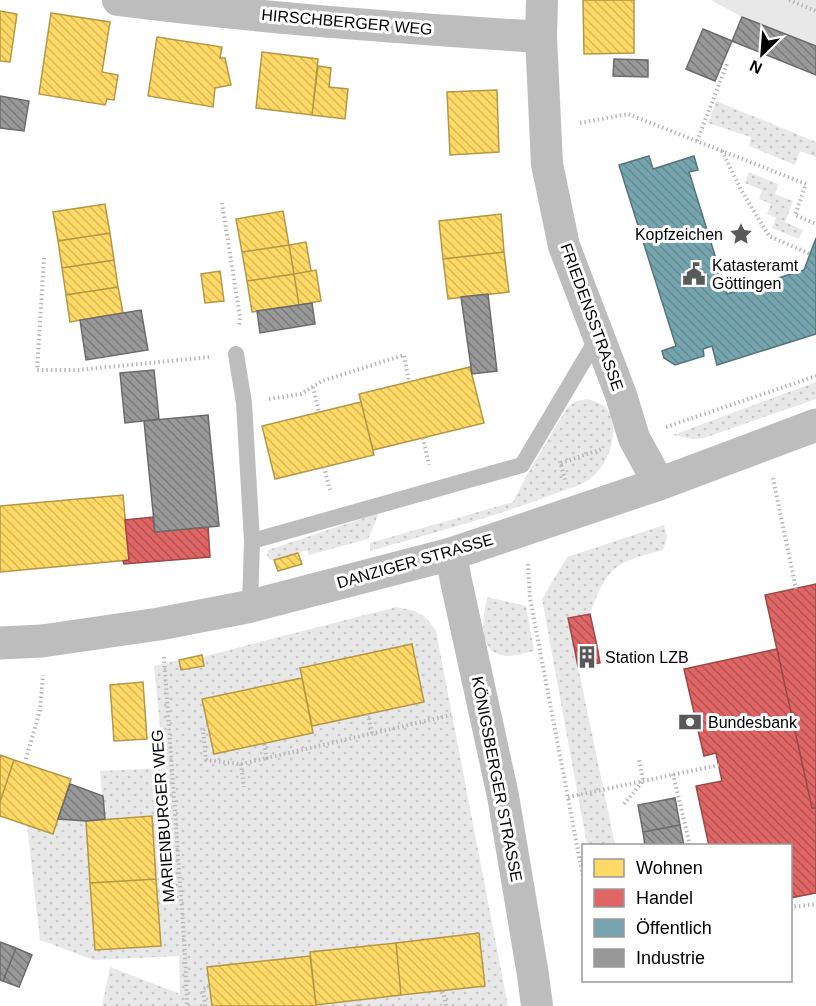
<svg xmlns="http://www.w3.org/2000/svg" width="816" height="1006" font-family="Helvetica,sans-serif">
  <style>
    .grass { fill: url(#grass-dots) }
    .park { fill: #e8e8e8 }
    .homes { fill: url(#homes-back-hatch); stroke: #b29847; stroke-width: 1.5 }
    .shops { fill: url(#shops-back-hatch); stroke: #9d4747; stroke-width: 1.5 }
    .public { fill: url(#public-back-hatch); stroke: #53747a; stroke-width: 1.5 }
    .industry { fill: url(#industry-back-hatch); stroke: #6b6b6b; stroke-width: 1.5 }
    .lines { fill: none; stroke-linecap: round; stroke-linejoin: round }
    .path { stroke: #b8b8b8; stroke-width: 4; stroke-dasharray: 1.5 3; stroke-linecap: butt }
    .service { stroke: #bdbdbd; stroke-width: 16 }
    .minor { stroke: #bdbdbd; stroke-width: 32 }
    .tertiary { stroke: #bdbdbd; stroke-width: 33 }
    .labels { text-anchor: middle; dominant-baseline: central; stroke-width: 6; stroke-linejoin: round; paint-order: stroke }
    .street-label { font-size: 16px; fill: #000; stroke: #fff }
    .poi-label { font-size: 16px; fill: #000; stroke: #fff; text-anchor: start }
  </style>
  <defs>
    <pattern id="grass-dots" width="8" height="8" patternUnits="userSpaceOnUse" patternTransform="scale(1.5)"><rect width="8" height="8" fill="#e8e8e8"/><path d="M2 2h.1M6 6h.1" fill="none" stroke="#c5c5c5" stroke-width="1.8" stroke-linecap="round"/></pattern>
    <pattern id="homes-back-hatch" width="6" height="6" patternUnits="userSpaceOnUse" patternTransform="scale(1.5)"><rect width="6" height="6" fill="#ffd966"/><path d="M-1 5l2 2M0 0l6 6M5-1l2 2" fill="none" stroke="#d9b857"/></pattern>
    <pattern id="shops-back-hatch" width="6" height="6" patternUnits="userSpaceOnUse" patternTransform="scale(1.5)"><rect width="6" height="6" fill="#e06666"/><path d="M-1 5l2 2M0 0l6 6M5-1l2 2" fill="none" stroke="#b35252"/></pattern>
    <pattern id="public-back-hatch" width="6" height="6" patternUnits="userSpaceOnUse" patternTransform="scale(1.5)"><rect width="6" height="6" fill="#76a5af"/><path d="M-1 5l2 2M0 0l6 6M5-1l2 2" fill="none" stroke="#648c95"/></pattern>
    <pattern id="industry-back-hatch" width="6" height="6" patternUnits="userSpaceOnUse" patternTransform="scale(1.5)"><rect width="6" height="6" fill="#999"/><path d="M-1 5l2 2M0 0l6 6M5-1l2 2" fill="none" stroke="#7a7a7a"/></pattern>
  </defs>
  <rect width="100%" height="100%" fill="#fff"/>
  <path class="grass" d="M716,101L816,142V157L800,151L795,165L749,146L751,137L708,123Z
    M749,172L778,184L775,194L793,201L785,222L803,230L799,239L772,228L776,218L767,214L771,204L759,199L762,190L745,183Z
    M816,382V399L704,438L693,439L673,435Z
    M586,399C601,402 612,408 613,425C614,445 607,465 591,478C584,485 564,490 554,494C494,517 432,533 370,551V543L513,502L528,473L566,410L574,402Z
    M379,513L368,539L309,555L307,550L274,560H270L267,555L268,550Z
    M664,525L667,538L663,550C615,563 608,565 590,614L568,618L615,845H587L542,599L567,557Z
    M487,597L526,606L534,651C525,653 515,656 506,656C476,653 483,618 487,597Z
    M396,607C417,611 424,612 436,631L508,1006H102L110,967L180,994L179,956L94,960L40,940L27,825L53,834L58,819L86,821L104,819L100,771L164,768L154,666L179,660L181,670L203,666L202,657Z"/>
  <path class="park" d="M711,0H816V46L742,17Z"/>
  <path class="homes" d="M583,0H634V53L584,54Z
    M0,11L17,14L10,62L0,61Z
    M51,13L110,22L102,72L118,75L114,100L107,99L105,105L39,94Z
    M157,37L222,47L220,58H225L231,85L215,88L213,107L148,96Z
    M262,52L318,59L312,115L256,108Z
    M318,66L331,68L329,87L348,89L345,119L312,115Z
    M497,90L499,152L450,155L447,92Z
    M105,204L110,233L58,241L53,212Z
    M283,211L289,245L242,252L236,219Z
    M501,214L504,252L443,259L439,221Z
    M110,233L114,260L62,268L58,241Z
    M306,242L311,271L294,274L289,245Z
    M289,245L294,274L247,281L242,252Z
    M504,252L509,292L448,299L443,259Z
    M114,260L118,287L66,295L62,268Z
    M316,270L321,301L299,305L294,274Z
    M220,271L224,301L205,303L201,274Z
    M294,274L299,305L252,312L247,281Z
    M118,287L123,313L70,322L66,295Z
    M470,367L484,423L373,450L359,394Z
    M361,402L374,455L275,479L262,426Z
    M123,495L129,560L0,572V506Z
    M298,553L302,564L278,571L274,560Z
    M412,644L424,702L312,726L300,668Z
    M202,655L204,666L181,670L179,660Z
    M302,678L313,733L214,754L202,699Z
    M143,682L147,739L114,741L110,685Z
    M0,755L14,760L0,802Z
    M14,760L71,779L53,834L0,816V802Z
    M152,816L156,879L90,883L86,821Z
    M156,879L161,946L95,950L90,883Z
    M479,933L485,986L401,995L396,943Z
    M396,943L401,995L316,1005L310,952Z
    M310,956L316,1006H212L207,967Z"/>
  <path class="shops" d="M153,517L155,532L208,527L210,557L124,564L123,561L129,560L125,520Z
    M816,584V808H812L765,595Z
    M590,614L597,646L575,651L568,618Z
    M597,646L600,663L578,667L575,651Z
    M777,649L812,808H816V893L790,898V846H709L696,786L722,781L716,753L704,756L684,669Z"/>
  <path class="public" d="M649,156L653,169L694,156L698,170L689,172L727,294L804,270L816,238V334L717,365L712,346L703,349L704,356L675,365L664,358L662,351L676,346L619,165Z"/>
  <path class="industry" d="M742,17L816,46V75L732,41Z
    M703,29L732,41L715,81L686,69Z
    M614,59L648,60V77L613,76Z
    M0,96L29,101L24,131L0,128Z
    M488,294L497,371L472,374L461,297Z
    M312,303L315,324L260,333L257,311Z
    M141,310L148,350L86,360L80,320Z
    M154,370L159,419L125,423L120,373Z
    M208,415L219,526L155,532L144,421Z
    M70,784L103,796L105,819L86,821L58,819Z
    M675,798L680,825L643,832L638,805Z
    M680,825L684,846H645L643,832Z
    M0,942L16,948L3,981L0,980Z
    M16,948L32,955L19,987L3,981Z"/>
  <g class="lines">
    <path class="path" d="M789,0L816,11
      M580,123L628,114L806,184L795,215L816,224
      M697,141L727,64
      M722,151L741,190L769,236L810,254
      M222,203L240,317L239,327
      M44,258L37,370H77L211,357
      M313,387L319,412
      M269,399L301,394L322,381L404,355L409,382
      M666,427L816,376
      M423,438L429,465
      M560,461L565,480
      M561,463L602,449
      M324,467L330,490
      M773,478L796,589
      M528,564L530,598L584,882
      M164,657L185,953L187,1006
      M368,714L372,733
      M208,726L203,730L206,760L241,764L267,758
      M264,744L267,758L451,715
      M26,759L40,710L43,675
      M241,764L244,787
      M673,774L690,846
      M568,797L719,765
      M624,804L643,781L639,759
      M790,907L816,904
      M443,991L446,1006
      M359,1000L360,1006
      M205,1006L203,989L209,986"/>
    <path class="service" d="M236,354L244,403L252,541L250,606
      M252,541L522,465L598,337"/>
    <path class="minor" d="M118,0C259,18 400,28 541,37
      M542,0L541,37L547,164L564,246L621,395L634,438L659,484
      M451,554L456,581L503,796L533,975L537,1006"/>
    <path class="tertiary" d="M0,643L42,641L159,624L247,607L451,554L659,484L816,425"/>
  </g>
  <defs>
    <g id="sight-bare" transform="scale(1.8)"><path d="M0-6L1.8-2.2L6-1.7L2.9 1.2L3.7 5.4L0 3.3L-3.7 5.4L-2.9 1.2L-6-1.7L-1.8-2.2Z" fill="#595959" stroke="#fff" stroke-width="2.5" paint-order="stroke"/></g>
    <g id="civic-bare" transform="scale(1.8)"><path d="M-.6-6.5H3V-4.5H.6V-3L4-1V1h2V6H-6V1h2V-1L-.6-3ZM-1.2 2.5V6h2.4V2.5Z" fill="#595959" stroke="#fff" stroke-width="2.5" paint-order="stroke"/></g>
    <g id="building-bare" transform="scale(1.8)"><path d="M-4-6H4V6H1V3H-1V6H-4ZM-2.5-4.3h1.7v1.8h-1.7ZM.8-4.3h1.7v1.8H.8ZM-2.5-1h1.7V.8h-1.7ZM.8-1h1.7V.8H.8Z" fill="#595959" stroke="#fff" stroke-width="2.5" paint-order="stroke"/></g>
    <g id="bank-bare" transform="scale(1.8)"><path d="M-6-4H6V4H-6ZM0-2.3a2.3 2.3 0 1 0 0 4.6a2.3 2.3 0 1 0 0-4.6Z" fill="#595959" stroke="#fff" stroke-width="2.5" paint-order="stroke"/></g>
  </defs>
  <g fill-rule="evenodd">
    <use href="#sight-bare" x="741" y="234"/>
    <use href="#civic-bare" x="694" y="274"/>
    <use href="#building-bare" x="587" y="657"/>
    <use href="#bank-bare" x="690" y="722"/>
  </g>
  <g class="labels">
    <g class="street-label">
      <text transform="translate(347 22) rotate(5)">HIRSCHBERGER WEG</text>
      <text transform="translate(592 317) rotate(70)">FRIEDENSSTRASSE</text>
      <text transform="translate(415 561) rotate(-16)">DANZIGER STRASSE</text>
      <text transform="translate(497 779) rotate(79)">KÖNIGSBERGER STRASSE</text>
      <text transform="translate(163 816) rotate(-94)">MARIENBURGER WEG</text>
    </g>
    <g class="poi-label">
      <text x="723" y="234" text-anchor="end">Kopfzeichen</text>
      <text x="712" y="265">Katasteramt<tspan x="712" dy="18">Göttingen</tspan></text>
      <text x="605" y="657">Station LZB</text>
      <text x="708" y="722">Bundesbank</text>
    </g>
  </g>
  <rect x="582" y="844" width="210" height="138" fill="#ffffff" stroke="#999999" stroke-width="1.5"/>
  <rect x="594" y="859" width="30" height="18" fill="#ffd966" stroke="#999999" stroke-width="1.5"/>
  <text x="636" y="874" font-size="18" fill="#000000">Wohnen</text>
  <rect x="594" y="889" width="30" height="18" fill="#e06666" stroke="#999999" stroke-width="1.5"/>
  <text x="636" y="904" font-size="18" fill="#000000">Handel</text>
  <rect x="594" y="919" width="30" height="18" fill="#76a5af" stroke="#999999" stroke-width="1.5"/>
  <text x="636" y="934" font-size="18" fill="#000000">Öffentlich</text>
  <rect x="594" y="949" width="30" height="18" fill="#999999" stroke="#999999" stroke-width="1.5"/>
  <text x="636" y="964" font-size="18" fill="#000000">Industrie</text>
  <g transform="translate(762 54) rotate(205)" stroke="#ffffff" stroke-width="4.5" paint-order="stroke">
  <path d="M0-4.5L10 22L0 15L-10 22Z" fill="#000000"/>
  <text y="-9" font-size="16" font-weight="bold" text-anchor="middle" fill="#000000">N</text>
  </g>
</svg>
